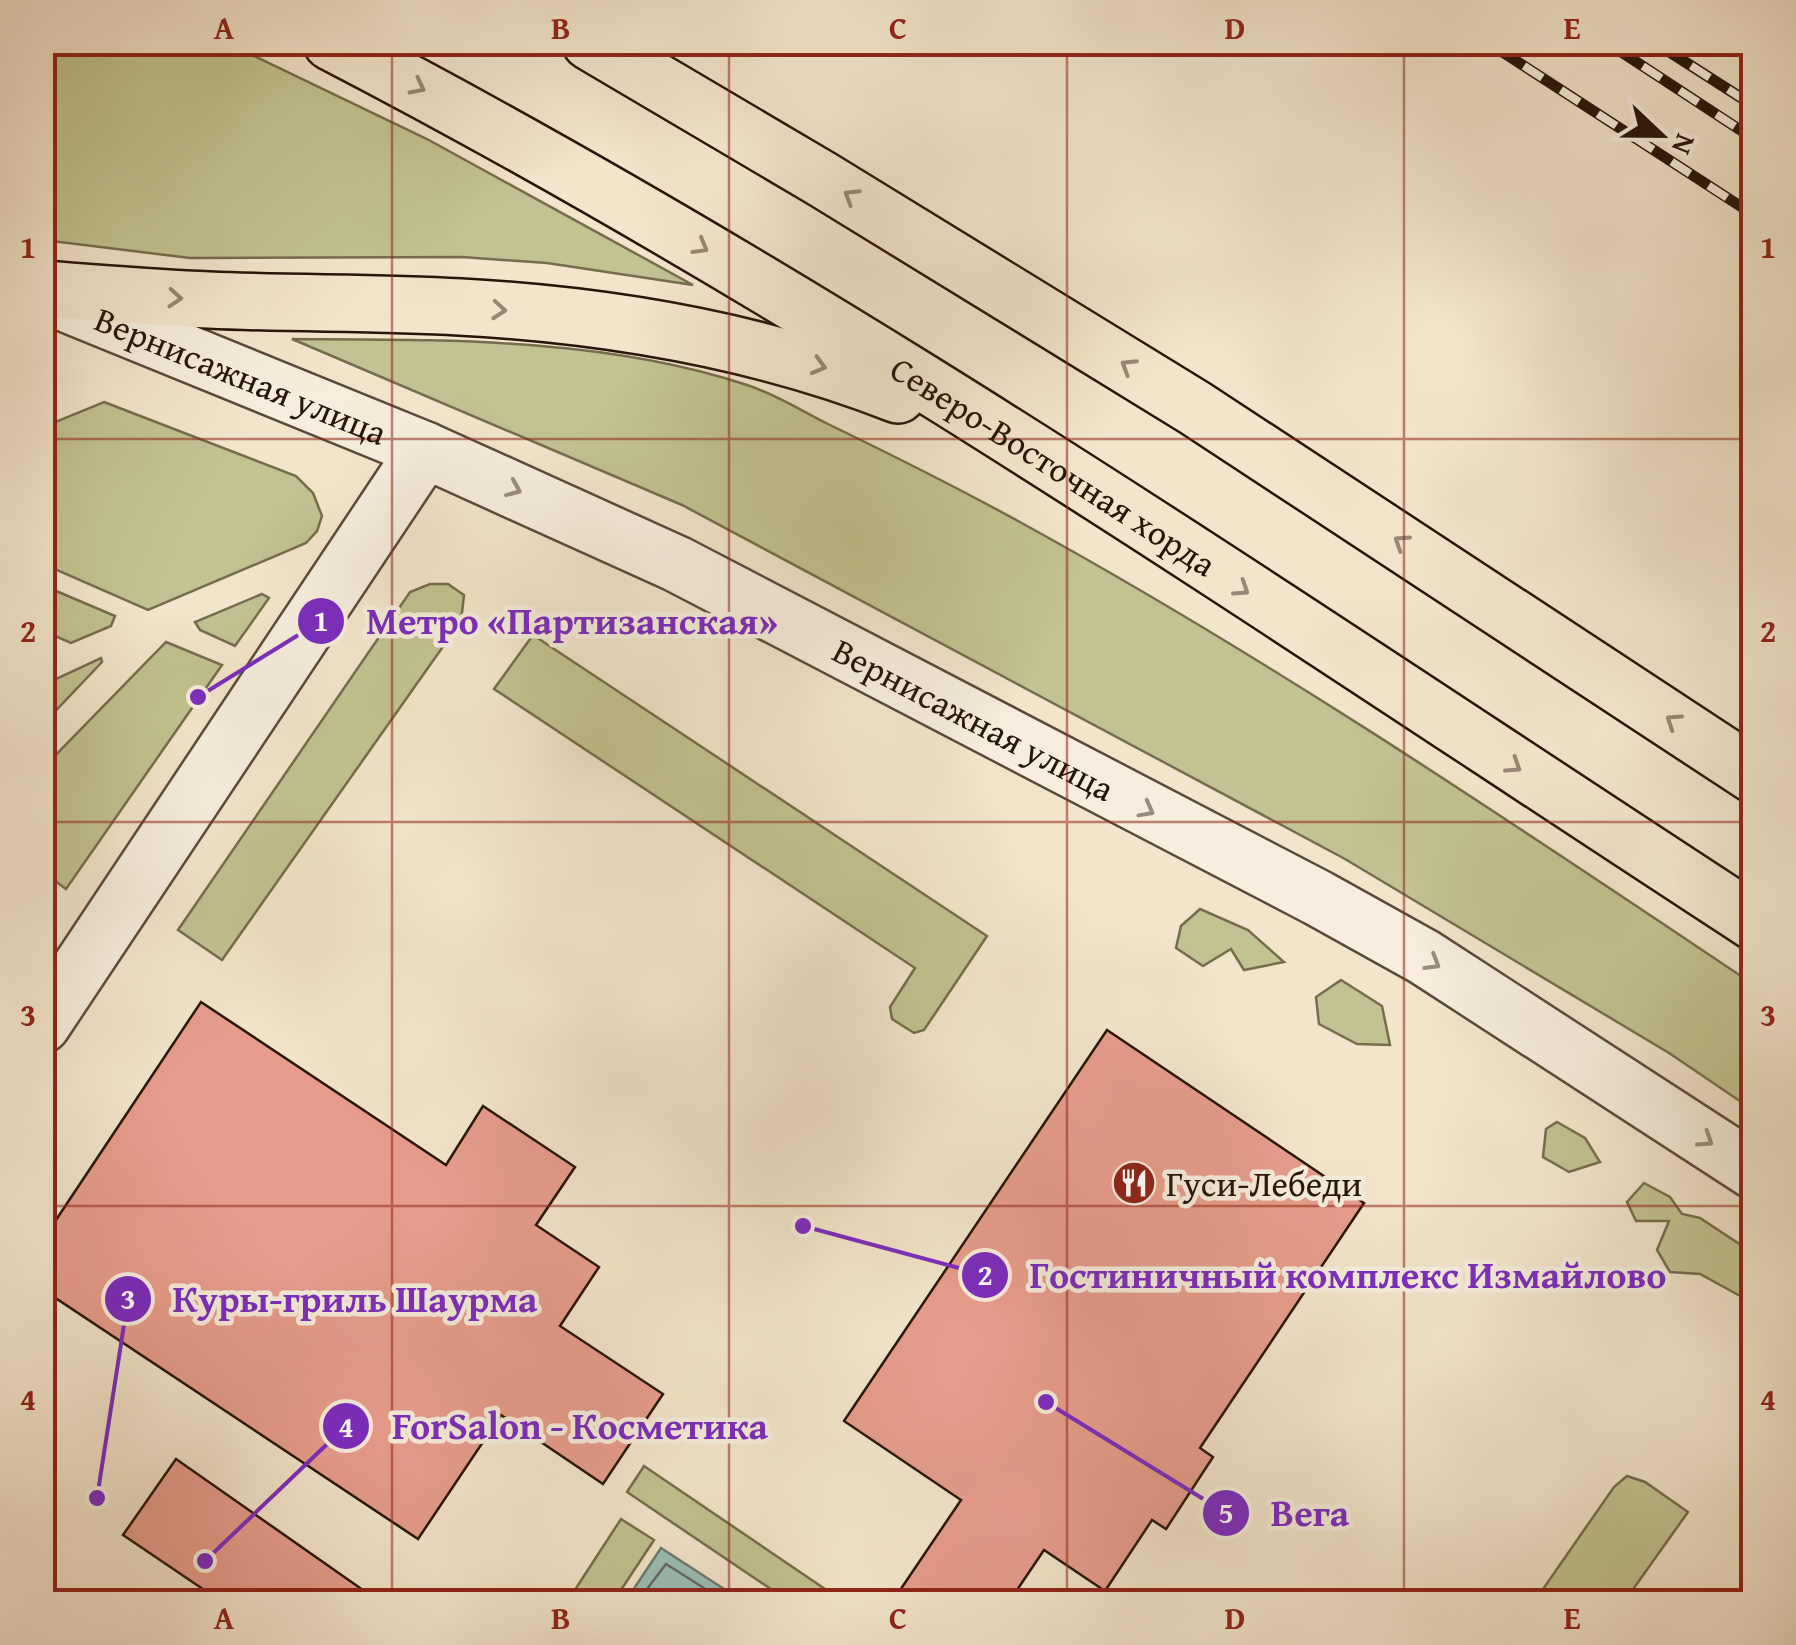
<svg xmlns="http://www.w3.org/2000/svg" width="1796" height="1645" font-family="'Gentium Book Plus',serif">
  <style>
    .green { fill: #c3c292; stroke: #766c4e; stroke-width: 2.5 }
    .water { fill: #9bbfb8; stroke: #6d7b72; stroke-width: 2.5 }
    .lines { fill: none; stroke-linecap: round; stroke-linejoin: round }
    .shore { stroke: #626a60; stroke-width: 2.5 }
    .building { fill: #e79d8c; stroke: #281509; stroke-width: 2.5 }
    .minor-casing { stroke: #5b493a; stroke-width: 60 }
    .major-casing { stroke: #281509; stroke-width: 60 }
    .minor { stroke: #f7eedd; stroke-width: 55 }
    .major { stroke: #f3e5cb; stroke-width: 55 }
    .rail-casing { stroke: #281509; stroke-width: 11 }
    .rail { stroke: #f7eedd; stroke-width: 8; stroke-dasharray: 22; stroke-linecap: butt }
    .oneway { stroke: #988774 }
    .oneway2 { stroke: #9a8c7e }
    .grid { fill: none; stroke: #8f2418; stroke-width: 2.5; stroke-opacity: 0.55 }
    .labels { text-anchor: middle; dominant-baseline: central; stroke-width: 9; stroke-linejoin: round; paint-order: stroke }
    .street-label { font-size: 35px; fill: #281509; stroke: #f7eedd }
    .poi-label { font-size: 35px; fill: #281509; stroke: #f7eedd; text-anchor: start }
    .leader { fill: none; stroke: #7b2cbf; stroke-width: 4 }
    .callout-dot { fill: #7b2cbf; stroke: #f7eedd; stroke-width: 4 }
    .mark-label { font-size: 30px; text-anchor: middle; font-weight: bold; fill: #fff }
    .callout-label { font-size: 38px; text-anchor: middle; font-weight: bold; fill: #7b2cbf; stroke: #f7eedd; stroke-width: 9; stroke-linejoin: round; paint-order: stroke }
    .neatline { fill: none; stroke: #8f2418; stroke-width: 4 }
    .grid-label { font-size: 32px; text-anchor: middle; font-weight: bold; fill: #8f2418 }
  </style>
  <rect width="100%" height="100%" fill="#f3e5cb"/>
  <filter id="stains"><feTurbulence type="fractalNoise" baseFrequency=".002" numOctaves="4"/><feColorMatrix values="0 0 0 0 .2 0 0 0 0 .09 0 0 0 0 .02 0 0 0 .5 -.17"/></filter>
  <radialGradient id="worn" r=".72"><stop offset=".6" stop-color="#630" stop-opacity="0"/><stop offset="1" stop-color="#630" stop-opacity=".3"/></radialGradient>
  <path class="green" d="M43,42L227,43L427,139L693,285L547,263L462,257L190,258L43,240Z
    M292,339C440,340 604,337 747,385C775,394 802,411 828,424C892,455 956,487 1018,521C1272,660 1512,823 1753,984V1110L1669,1053L1345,859L682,505Z
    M104,402L296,476L313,493L322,516L317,531L306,543L148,610L43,564V427Z
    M430,584H448L464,595L461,621L222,960L178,930L410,592Z
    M42,585L115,616L111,626L71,643L43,631Z
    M262,594L269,598L235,646L200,630L195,622Z
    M533,635L987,936L924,1030L914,1033L892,1019L890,1007L915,968L494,689Z
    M166,642L222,665L66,889L43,872V768Z
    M101,658L102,662L43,724V685Z
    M1200,909L1248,930L1284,962L1244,970L1231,949L1203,966L1176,948L1181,926Z
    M1341,980L1382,1006L1390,1045L1357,1044L1319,1024L1316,997Z
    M1557,1122L1585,1138L1600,1162L1569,1172L1543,1157L1546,1129Z
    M1644,1183L1670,1197L1682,1214L1700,1218L1753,1253V1303L1700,1274L1670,1272L1657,1250L1669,1221H1636L1627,1202Z
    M644,1466L825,1589L815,1602H790L627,1492Z
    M1627,1476L1645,1482L1688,1512L1624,1602H1534L1614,1487Z
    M621,1519L654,1540L613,1602H567Z"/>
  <path class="water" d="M661,1548L744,1602H625Z"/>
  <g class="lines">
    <path class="shore" d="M637,1602L666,1564L726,1602"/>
  </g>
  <path class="building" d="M201,1002L446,1165L483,1106L575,1167L536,1225L599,1267L560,1326L663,1394L603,1484L501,1415L418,1539L42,1289V1241Z
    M1107,1030L1364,1203L1200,1448L1213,1457L1166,1529L1152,1520L1105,1591L1044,1550L1009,1602H892L961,1500L844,1421Z
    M176,1459L380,1602H222L123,1535Z"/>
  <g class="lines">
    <g class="minor-casing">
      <g id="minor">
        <path id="s1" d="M42,294L425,450L677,564L1318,898L1424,957L1754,1171"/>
        <path d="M42,1025L425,450"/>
      </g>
    </g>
    <g class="major-casing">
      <g id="major">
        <path id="s2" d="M331,42C827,299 1287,618 1754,922"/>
        <path d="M590,42L822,179L1195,408L1754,775"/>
        <path d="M42,289C98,293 154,298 209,300C293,304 377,302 460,307C610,315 758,340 898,395"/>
      </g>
    </g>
    <use href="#minor" class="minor"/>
    <use href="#major" class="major"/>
    <g class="rail-casing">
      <path id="rail" d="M1487,42L1754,215
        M1606,42L1754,139
        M1654,42L1754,106"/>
    </g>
    <use href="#rail" class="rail"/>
  </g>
  <defs><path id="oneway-chevron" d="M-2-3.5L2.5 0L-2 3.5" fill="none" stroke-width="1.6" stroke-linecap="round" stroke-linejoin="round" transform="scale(2.5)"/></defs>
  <g class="oneway">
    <use href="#oneway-chevron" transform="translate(418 87) rotate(27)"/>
    <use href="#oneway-chevron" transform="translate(851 196) rotate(-148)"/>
    <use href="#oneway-chevron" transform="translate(701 247) rotate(30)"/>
    <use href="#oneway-chevron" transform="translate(175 298) rotate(4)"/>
    <use href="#oneway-chevron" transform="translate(499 310) rotate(5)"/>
    <use href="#oneway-chevron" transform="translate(819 366) rotate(16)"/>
    <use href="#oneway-chevron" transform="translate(1128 366) rotate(-148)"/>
    <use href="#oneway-chevron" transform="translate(1401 542) rotate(-147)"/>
    <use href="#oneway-chevron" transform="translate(1242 589) rotate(33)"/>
    <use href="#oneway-chevron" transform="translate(1673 721) rotate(-146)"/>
    <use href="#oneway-chevron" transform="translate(1514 766) rotate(33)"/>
  </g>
  <g class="oneway2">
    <use href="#oneway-chevron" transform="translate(514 489) rotate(23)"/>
    <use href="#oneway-chevron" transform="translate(1147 810) rotate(28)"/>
    <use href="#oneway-chevron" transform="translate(1433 963) rotate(31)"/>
    <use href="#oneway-chevron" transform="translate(1706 1140) rotate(33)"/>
  </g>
  <path class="grid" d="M392,42V1602M729,42V1602M1067,42V1602M1404,42V1602M42,439H1754M42,822H1754M42,1206H1754"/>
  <defs>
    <g id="restaurant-disc" transform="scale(2.25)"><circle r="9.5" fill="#8f2418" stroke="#f7eedd"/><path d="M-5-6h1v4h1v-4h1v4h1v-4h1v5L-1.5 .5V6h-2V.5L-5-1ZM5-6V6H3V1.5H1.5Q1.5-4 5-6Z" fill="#fff"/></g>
  </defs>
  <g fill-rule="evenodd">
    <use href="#restaurant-disc" x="1134" y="1183"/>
  </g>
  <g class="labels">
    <g class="street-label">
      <text stroke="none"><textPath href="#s1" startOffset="215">Вернисажная улица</textPath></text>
      <text stroke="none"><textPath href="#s2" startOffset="838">Северо-Восточная хорда</textPath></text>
      <text stroke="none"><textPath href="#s1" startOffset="1025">Вернисажная улица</textPath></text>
    </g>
    <g class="poi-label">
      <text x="1166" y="1183">Гуси-Лебеди</text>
    </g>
  </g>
  <path class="leader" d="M198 697L321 621M803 1226L985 1275M97 1498L128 1299M205 1561L346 1426M1046 1402L1226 1513"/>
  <g class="callout-dot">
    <circle cx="198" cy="697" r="10"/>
    <circle cx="803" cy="1226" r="10"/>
    <circle cx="97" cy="1498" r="10"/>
    <circle cx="205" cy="1561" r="10"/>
    <circle cx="1046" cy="1402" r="10"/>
    <circle cx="321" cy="621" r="25"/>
    <circle cx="985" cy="1275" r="25"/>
    <circle cx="128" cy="1299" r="25"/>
    <circle cx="346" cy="1426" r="25"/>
    <circle cx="1226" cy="1513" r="25"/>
  </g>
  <g class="mark-label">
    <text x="321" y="631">1</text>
    <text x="985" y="1285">2</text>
    <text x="128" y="1309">3</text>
    <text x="346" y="1437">4</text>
    <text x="1226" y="1523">5</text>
  </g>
  <g class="callout-label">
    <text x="572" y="634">Метро «Партизанская»</text>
    <text x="1348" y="1288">Гостиничный комплекс Измайлово</text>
    <text x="355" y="1312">Куры-гриль Шаурма</text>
    <text x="580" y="1439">ForSalon - Косметика</text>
    <text x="1310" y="1526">Вега</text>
  </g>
  <rect width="1796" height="1645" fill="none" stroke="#f3e5cb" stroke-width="110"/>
  <g transform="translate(1661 135) rotate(112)" stroke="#f7eedd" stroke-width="8" paint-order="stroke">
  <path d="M0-8L18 38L0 25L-18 38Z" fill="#281509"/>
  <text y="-15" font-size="28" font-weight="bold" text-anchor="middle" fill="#281509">N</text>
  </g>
  <rect x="55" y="55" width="1686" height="1535" class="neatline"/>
  <g class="grid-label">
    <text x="224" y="39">A</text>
    <text x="561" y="39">B</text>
    <text x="898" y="39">C</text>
    <text x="1235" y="39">D</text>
    <text x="1572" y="39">E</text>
    <text x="28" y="258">1</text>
    <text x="1768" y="258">1</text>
    <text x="28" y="642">2</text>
    <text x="1768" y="642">2</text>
    <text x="28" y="1026">3</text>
    <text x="1768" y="1026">3</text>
    <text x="28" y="1410">4</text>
    <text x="1768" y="1410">4</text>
    <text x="224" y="1629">A</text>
    <text x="561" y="1629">B</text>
    <text x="898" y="1629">C</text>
    <text x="1235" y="1629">D</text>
    <text x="1572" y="1629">E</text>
  </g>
  <rect width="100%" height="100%" filter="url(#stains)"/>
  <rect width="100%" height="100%" fill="url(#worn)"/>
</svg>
